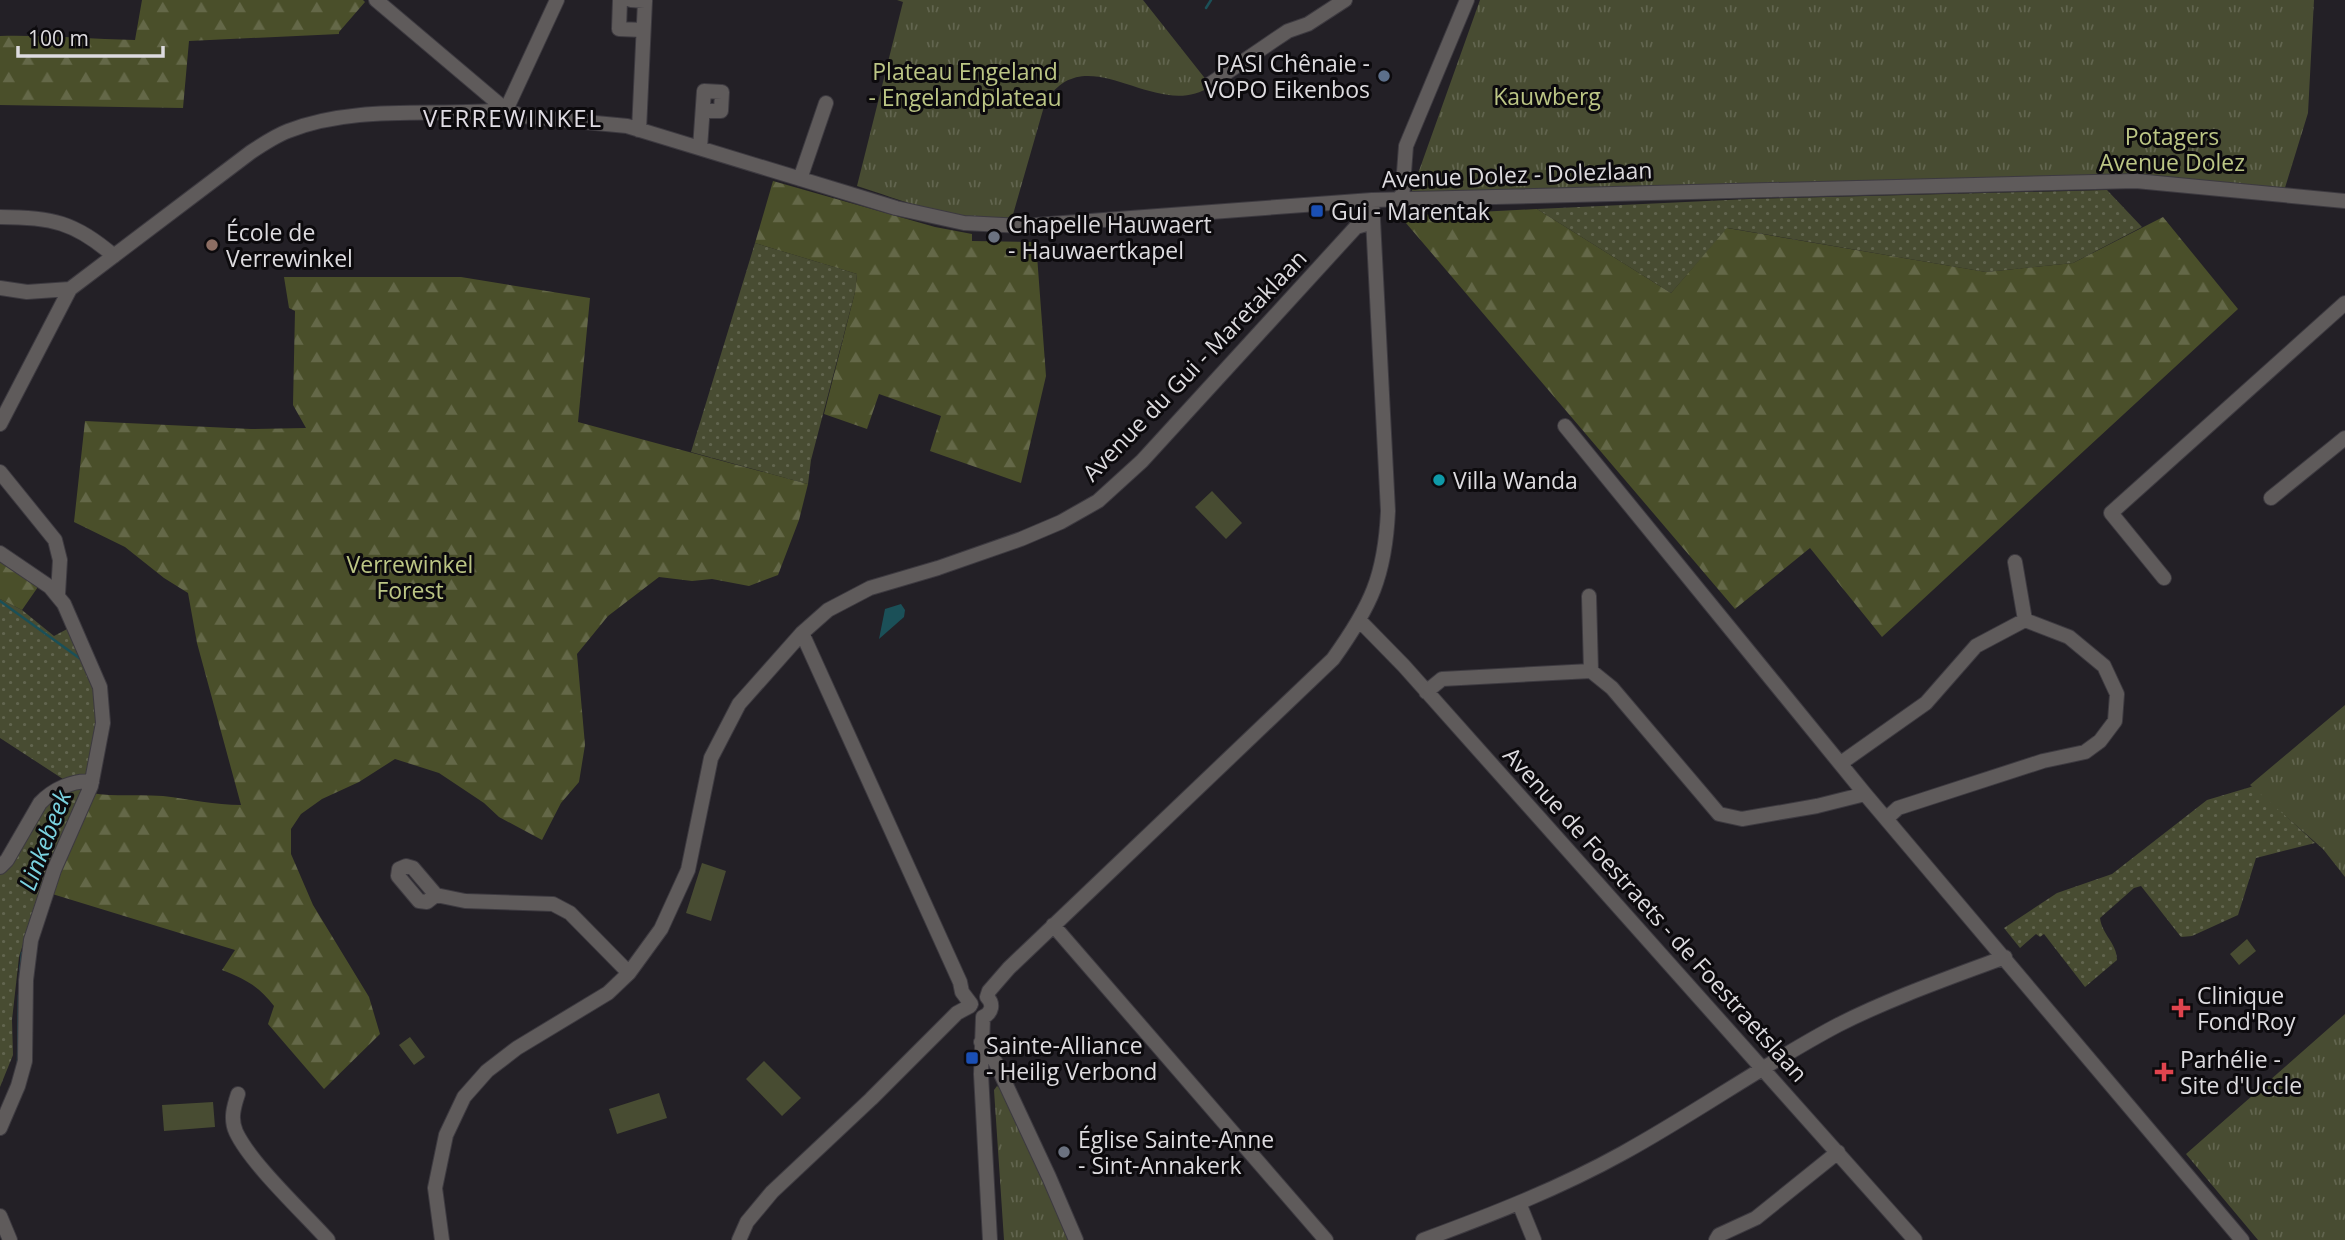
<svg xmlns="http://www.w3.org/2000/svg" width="2345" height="1240" font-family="'Open Sans',sans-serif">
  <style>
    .grass { fill: url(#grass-dots) }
    .forest { fill: url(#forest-firs) }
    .park { fill: url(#park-tufts) }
    .pitch { fill: #484c32 }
    .water { fill: #1b5058 }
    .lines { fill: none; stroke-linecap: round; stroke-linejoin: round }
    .stream { stroke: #1b5058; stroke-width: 2.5 }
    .minor-casing { stroke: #3d3a40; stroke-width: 16 }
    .minor { stroke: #5f5b5b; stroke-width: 14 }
    .service-dot { fill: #5c6f8a; stroke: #0c0a0d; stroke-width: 2.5 }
    .transit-dot { fill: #1a4fb4; stroke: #0c0a0d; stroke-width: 2.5 }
    .worship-dot { fill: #6b7280; stroke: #0c0a0d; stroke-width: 2.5 }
    .education-dot { fill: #8d6e63; stroke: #0c0a0d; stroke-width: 2.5 }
    .culture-dot { fill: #0f9aa8; stroke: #0c0a0d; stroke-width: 2.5 }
    .health-dot { fill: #e0444e; stroke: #0c0a0d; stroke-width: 2.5 }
    .labels { text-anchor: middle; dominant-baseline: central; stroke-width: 6; stroke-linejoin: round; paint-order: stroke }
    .poi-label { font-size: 23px; fill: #dddbdf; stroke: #0c0a0d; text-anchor: start }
    .park-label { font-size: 23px; fill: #bcc685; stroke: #0c0a0d }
    .street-label { font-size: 23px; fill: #dddbdf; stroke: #0c0a0d }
    .neighbourhood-label { font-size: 24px; letter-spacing: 2px; fill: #e0dce4; stroke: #0c0a0d }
    .water-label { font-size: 24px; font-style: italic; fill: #7ad2e0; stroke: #0c0a0d }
  </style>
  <defs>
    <pattern id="grass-dots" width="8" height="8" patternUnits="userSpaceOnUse" patternTransform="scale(1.75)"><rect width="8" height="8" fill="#484c32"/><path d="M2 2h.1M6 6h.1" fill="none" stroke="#62654f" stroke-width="1.8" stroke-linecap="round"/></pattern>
    <pattern id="forest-firs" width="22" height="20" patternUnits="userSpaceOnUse" patternTransform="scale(1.75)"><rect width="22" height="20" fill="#4a4f2a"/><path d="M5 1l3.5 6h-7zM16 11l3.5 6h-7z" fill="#646848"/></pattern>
    <pattern id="park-tufts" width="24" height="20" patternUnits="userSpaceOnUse" patternTransform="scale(1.75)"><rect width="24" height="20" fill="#484c32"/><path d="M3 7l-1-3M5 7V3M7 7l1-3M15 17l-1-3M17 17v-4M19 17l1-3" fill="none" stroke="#62654f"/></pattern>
  </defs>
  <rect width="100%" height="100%" fill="#232026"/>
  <path class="grass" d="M2107,190L2142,227L2073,263L1986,272L1728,228L1671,293L1537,209L1749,199Z
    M755,243L857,274L855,292L811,460L808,484L691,452Z
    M0,599L22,610L54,636L69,628L95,694V735L88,774L66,781L0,738Z
    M2254,786L2315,843L2256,858L2238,915L2192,936L2181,937L2141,886L2134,888L2100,918C2102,935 2117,943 2117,960L2085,987L2044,934L2040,937L2036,934L2020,948L2004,928L2057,893L2112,874L2207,800Z
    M82,787L39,893L19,957L12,1020L13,1055L0,1087V873L52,797Z"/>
  <path class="forest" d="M142,0H363L365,2L339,32V34L189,41L183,108L0,105V36C45,35 89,39 135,40Z
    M773,181L935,227L972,234V241L1036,242L1046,376L1021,483L930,451L941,416L879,394L867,429L824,414L855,292L857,274L755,243Z
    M1537,209L1671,293L1727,228L1986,272L2073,263L2163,217L2238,309L1882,637L1810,548L1735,609L1400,216Z
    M284,277H461L590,298L578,422L808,484L799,520L778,575L749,586L712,579L692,581L659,577L608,616L577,654L585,745L579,782L561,803L542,840L499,817L484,803L439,773L395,759L359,782L322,799L301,814L291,829V854L313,905L369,997L380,1034L324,1089L268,1024L274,1006C259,986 245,979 222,970L235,950L49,893L91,793C115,797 139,794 163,796C190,799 215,805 241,805L197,643L188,593L164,578L125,547L74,522L85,421L251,429L306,428L293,405L295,311L289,308Z
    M0,555L40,584L22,610L0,599Z"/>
  <path class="park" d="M897,0H1143L1211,86C1156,124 1086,34 1045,103L1012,218C958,223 907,202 857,186L903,2Z
    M1480,0H2314L2308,113L2284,191L2155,177L1410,196Z
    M2345,705V877L2323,849L2250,785Z
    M2345,1014V1240H2258L2186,1154Z
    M997,1086L1001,1089L1069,1240H1004L994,1090Z"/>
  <path class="pitch" d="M1212,491L1242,523L1226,539L1195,507Z
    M702,863L726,871L711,921L686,913Z
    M2247,939L2256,951L2239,965L2230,954Z
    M410,1037L425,1057L414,1065L399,1045Z
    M764,1061L801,1098L782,1116L746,1079Z
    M659,1093L667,1118L617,1134L609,1109Z
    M213,1102L215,1127L164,1131L162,1105Z"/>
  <path class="water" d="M901,604L905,610L904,617L879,639L885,609Z"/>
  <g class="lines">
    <path class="stream" d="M1206,8L1211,0
      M0,601L82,660
      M20,974L22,953
      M18,1062L19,995"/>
    <g class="minor-casing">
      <path id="minor" d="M376,0L506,110
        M620,0L619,29L643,30
        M631,0L645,1L639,130
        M1210,84L1273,41L1288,31L1308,24L1345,0
        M506,110L557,0
        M700,148L704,91L722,92L721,111H703
        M800,179L826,103
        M1402,199L1406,146L1467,0
        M0,217C51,217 75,222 114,256
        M0,288L27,292L70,289
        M0,424L70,289L251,152C263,144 275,136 288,131C356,104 435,117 506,110L522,116L627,126L896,208L964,223L1023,226L1372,200L2136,181L2345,201
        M1565,426L1865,794L2242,1240
        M0,472L55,540L60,560L58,594
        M2271,498L2345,438
        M0,553L50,587L64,604L100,687L103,723L91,786L54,870L31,940L26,980L25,1061L18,1086L0,1128
        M2015,562L2025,620
        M2164,578L2111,513L2345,303
        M1589,596L1591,671
        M1360,621L1404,666L1915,1240
        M802,633L960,982L962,992L971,1004
        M1426,692L1442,679L1591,671L1612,688L1719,814L1742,819L1817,806L1865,794
        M1841,763L1926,703L1976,646L2025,620L2069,637L2104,666L2117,694L2115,721L2100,741L2085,752L2043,761L1898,808L1887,818
        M0,867L7,860L40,803C52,790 74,779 92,782
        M436,895L427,902L419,901L398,876L399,869L406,866L413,868L436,895L465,901L553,904L570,913L629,973
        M1053,925L1326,1240
        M987,997L989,991L1009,968L1333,659C1371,606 1385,576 1388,511L1372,200
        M987,997C994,1004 992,1013 983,1017L981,1074L990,1240
        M981,1042L987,1044L1049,1177L1076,1240
        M238,1094C234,1106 230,1119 236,1132C251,1164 303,1212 328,1240
        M1519,1203L1534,1240
        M0,1216L10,1240
        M442,1240L435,1188L446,1135L464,1097L487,1071L517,1048L608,993L629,973L661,929L688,870L711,758L739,704L802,633L828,610L870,588L938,568L1021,539L1061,522L1098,501L1142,461L1356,227L1373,222
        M739,1240L747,1222L772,1192L871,1099L957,1013L970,1006
        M1423,1240C1491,1215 1560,1188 1623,1153C1696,1113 1764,1064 1838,1025C1891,998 1949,978 2005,957
        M1716,1240L1719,1235L1756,1218L1838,1152"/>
    </g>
    <use href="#minor" class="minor"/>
  </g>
  <circle class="service-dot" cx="1384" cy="76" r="7"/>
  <g class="transit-dot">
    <rect x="1310" y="204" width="14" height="14" rx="3.5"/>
    <rect x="965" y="1051" width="14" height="14" rx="3.5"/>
  </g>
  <g class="worship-dot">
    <circle cx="994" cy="237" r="7"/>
    <circle cx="1064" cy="1152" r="7"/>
  </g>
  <circle class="education-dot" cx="212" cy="245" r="7"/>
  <circle class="culture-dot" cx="1439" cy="480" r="7"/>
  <g class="health-dot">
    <path d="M2177.5 997.5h7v7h7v7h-7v7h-7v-7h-7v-7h7z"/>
    <path d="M2160.5 1061.5h7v7h7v7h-7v7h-7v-7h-7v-7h7z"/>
  </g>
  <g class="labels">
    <g class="poi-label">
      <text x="1370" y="63" text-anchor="end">PASI Chênaie -<tspan x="1370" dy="26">VOPO Eikenbos</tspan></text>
      <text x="1331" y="211">Gui - Marentak</text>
      <text x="1008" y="224">Chapelle Hauwaert<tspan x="1008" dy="26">- Hauwaertkapel</tspan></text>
      <text x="226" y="232">École de<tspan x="226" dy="26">Verrewinkel</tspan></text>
      <text x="1453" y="480">Villa Wanda</text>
      <text x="2197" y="995">Clinique<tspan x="2197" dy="26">Fond'Roy</tspan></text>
      <text x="986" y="1045">Sainte-Alliance<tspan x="986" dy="26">- Heilig Verbond</tspan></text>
      <text x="2180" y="1059">Parhélie -<tspan x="2180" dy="26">Site d'Uccle</tspan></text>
      <text x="1078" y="1139">Église Sainte-Anne<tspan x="1078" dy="26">- Sint-Annakerk</tspan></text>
    </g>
    <g class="park-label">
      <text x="965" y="71">Plateau Engeland<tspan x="965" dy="26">- Engelandplateau</tspan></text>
      <text x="1547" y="96">Kauwberg</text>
      <text x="2172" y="136">Potagers<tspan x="2172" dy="26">Avenue Dolez</tspan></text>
      <text x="410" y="564">Verrewinkel<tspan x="410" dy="26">Forest</tspan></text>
    </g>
    <g class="street-label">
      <text transform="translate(1517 174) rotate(-2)">Avenue Dolez - Dolezlaan</text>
      <text transform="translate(1194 365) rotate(-46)">Avenue du Gui - Maretaklaan</text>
      <text transform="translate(1656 914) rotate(48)">Avenue de Foestraets - de Foestraetslaan</text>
    </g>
    <g class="neighbourhood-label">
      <text x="513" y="117">VERREWINKEL</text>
    </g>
    <g class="water-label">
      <text transform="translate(44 840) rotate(-69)">Linkebeek</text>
    </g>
  </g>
  <path d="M18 46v10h145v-10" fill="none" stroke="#dddbdf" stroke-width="3.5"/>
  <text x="28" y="46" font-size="21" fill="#dddbdf" stroke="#0c0a0d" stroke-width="5" paint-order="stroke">100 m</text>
</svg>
